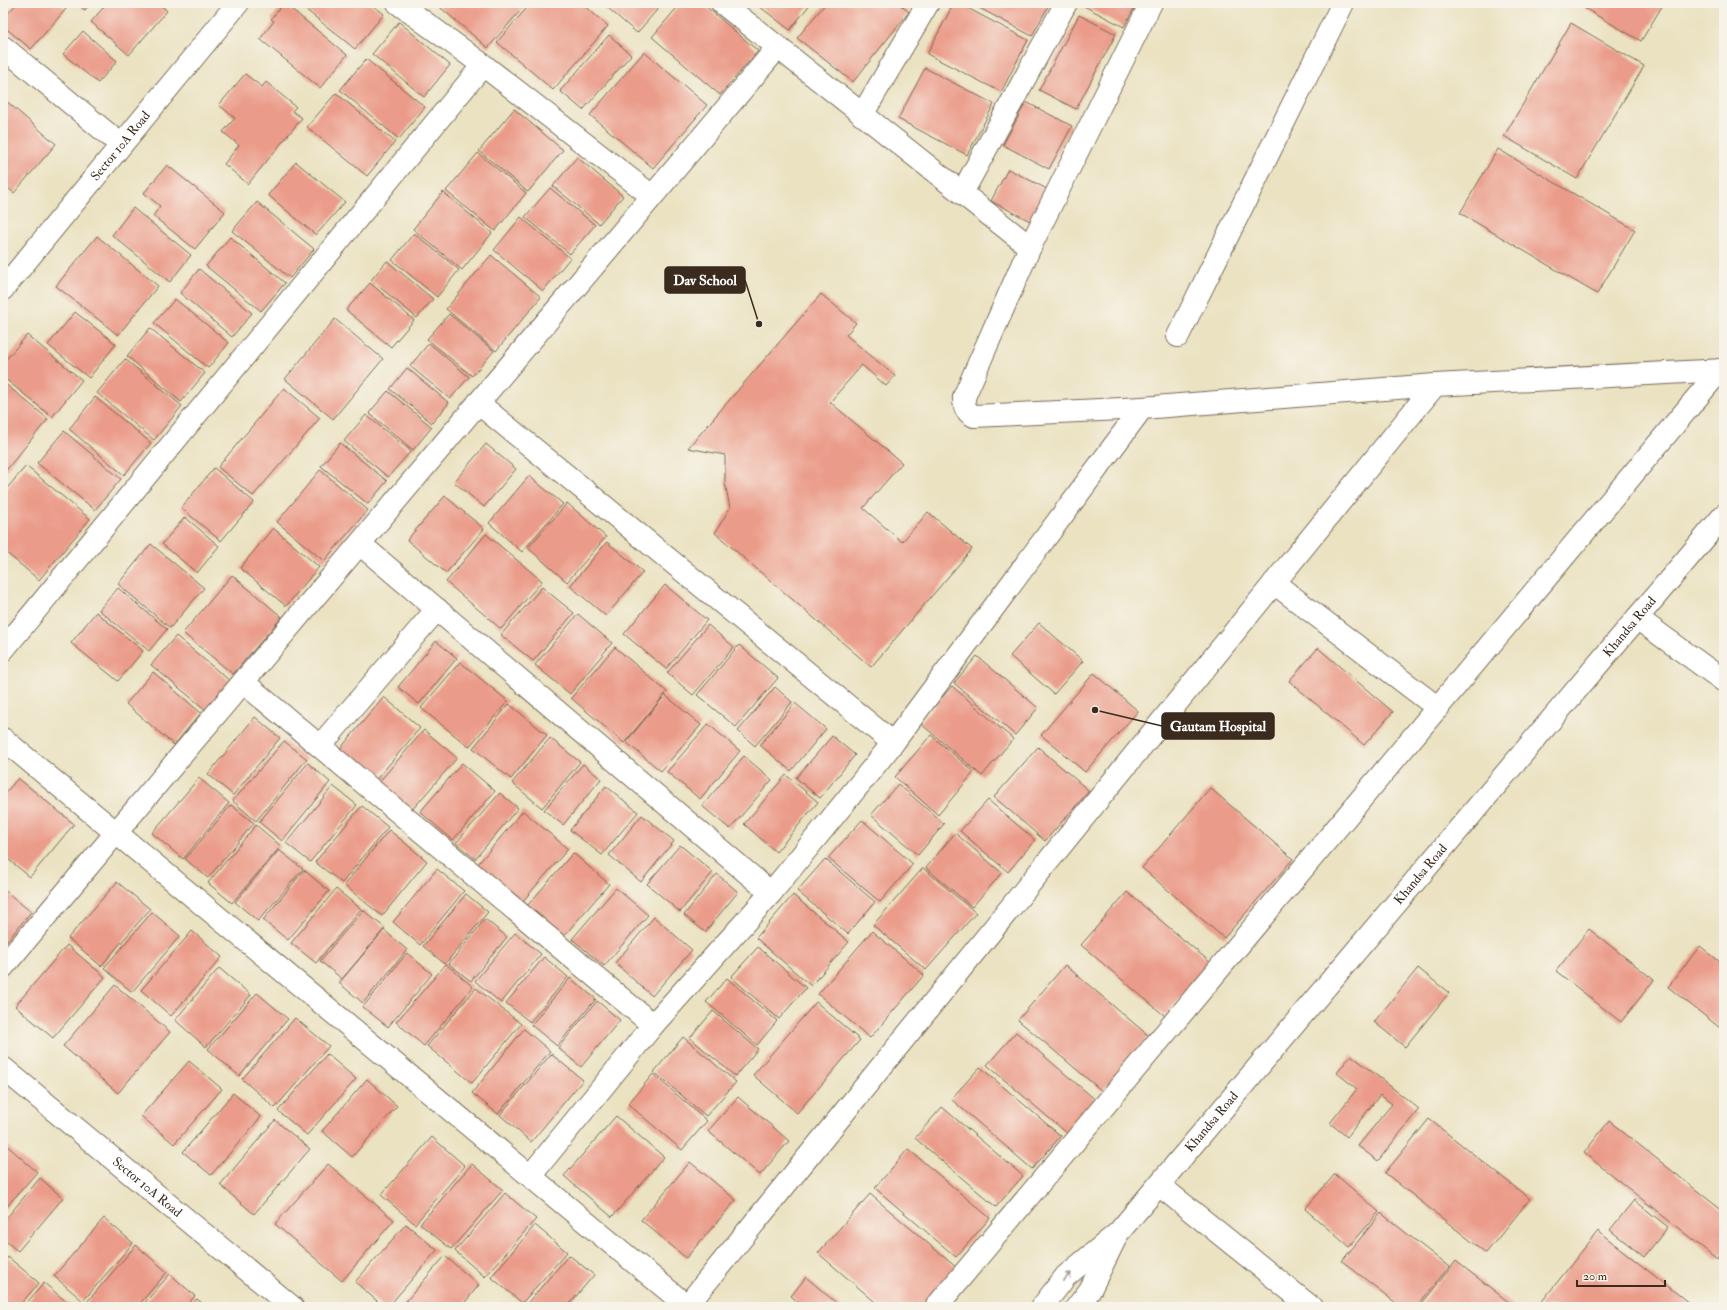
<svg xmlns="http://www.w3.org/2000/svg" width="1727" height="1310" font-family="'IM FELL Double Pica',serif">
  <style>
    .building { fill: #eb9b89 }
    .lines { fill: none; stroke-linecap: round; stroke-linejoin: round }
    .minor-casing { stroke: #786a57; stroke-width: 24 }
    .minor { stroke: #fff; stroke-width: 22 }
    .oneway { stroke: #a79f9a }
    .labels { text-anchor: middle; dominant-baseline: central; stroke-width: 3; stroke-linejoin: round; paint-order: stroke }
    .street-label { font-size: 13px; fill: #3b2a1e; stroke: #f7f3e8 }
    .leader { fill: none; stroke: #3b2a1e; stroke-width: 1.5 }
    .callout-dot { fill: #3b2a1e; stroke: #f7f3e8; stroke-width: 1.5 }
    .callout { fill: #3b2a1e; stroke: #3b2a1e; stroke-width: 1.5 }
    .callout-label { font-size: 14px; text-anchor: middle; font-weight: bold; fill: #fff }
  </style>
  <rect width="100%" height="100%" fill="#f7f3e8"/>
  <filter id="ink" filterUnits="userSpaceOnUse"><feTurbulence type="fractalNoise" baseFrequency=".025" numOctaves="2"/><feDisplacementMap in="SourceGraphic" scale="8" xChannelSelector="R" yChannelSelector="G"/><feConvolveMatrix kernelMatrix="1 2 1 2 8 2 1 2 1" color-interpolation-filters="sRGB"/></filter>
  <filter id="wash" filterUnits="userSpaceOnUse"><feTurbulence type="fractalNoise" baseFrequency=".012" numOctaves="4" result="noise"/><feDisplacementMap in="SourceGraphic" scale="16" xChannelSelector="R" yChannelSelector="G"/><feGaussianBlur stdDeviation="0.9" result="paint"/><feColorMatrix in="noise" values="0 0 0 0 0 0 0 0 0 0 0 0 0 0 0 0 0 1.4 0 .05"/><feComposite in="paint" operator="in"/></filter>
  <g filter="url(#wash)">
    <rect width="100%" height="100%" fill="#eae2c1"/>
    <g id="blocks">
      <path class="building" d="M17,3H60L66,9L31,49L3,26V19Z
        M76,3H91L85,10Z
        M107,3H159L167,11L129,55L91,22Z
        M284,3L347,55L320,88L260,39L274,21L271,19Z
        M310,3H370L384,14L355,49L305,9Z
        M435,3H527L488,48Z
        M531,3H581L608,26L553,90L497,42Z
        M602,3H663L637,33Z
        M681,3H702L758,51L720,95L652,37Z
        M755,3H811L790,30Z
        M826,3H898L909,12L853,82L797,38Z
        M954,3H958L1028,40L1001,92L927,54Z
        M970,3H1050L1032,36Z
        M1083,3H1137L1124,27L1082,5Z
        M1587,3H1664L1641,41L1584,8Z
        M1079,15L1116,34L1076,109L1039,90Z
        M399,22L450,65L424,97L372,54Z
        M1571,23L1644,66L1577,179L1504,136Z
        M83,31L117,61L98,83L63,54Z
        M609,35L631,55L583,110L560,91Z
        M644,52L707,105L653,168L590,115Z
        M366,59L425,107L399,139L340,90Z
        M925,68L994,104L967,155L898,119Z
        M245,74L262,87L266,82L296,107L292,111L302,118L248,184L224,164L239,145L223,132L235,118L219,105Z
        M336,93L395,142L367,176L307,127Z
        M5,100L56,144L14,193L3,184V102Z
        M1026,102L1072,126L1049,169L1003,145Z
        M514,109L563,150L528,192L479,151Z
        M1498,149L1635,230L1597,294L1460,213Z
        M478,153L526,193L495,231L446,191Z
        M577,157L623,196L599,224L553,186Z
        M296,162L345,202L316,235L268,195Z
        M167,165L225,212L195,249L153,216L160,206L144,193Z
        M1008,169L1051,191L1034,223L991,201Z
        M550,188L595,225L570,254L525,217Z
        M443,192L492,233L462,270L413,229Z
        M257,202L314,249L290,278L232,231Z
        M133,208L191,255L170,282L112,235Z
        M521,217L570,258L543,291L494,250Z
        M414,233L459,270L437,297L392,260Z
        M97,236L158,286L118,335L56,286Z
        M230,237L285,283L261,311L206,266Z
        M491,255L541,297L496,351L446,309Z
        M387,261L433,299L417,318L371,280Z
        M199,269L252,313L232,337L180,293Z
        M370,283L414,320L391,347L346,310Z
        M821,294L856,323L846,335L895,376L886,386L862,365L830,402L902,463L863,508L902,542L928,512L972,549L871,667L715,533L730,508L725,483V455L688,448Z
        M175,299L229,343L208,368L154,323Z
        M75,312L116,344L89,378L48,345Z
        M449,314L494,351L472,376L427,339Z
        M335,319L383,359L333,419L285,379Z
        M150,328L205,373L181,402L127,356Z
        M27,335L82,380L52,417L3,377V363Z
        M429,343L469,377L450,399L410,366Z
        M125,359L182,406L154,440L97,393Z
        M407,368L449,403L432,423L390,389Z
        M3,382L48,419L3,474Z
        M284,388L320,418L253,496L218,467Z
        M388,391L432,427L413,450L369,413Z
        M95,397L151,443L124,475L69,429Z
        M366,415L411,451L388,477L344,441Z
        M64,431L121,479L95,510L37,463Z
        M340,443L387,481L368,504L321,466Z
        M486,444L516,469L484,507L454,482Z
        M26,466L90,519L39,580L3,550V493Z
        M214,468L254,502L221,541L181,508Z
        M320,470L368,510L324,561L277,522Z
        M529,476L563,504L522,552L489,523Z
        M445,496L484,529L446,573L407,540Z
        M567,503L606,537L567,582L528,548Z
        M185,517L219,546L197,573L162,544Z
        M273,528L319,567L286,606L240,568Z
        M486,534L542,581L501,629L446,582Z
        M607,542L643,572L606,616L570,586Z
        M151,544L204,588L170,628L118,584Z
        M232,575L282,617L233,674L183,633Z
        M665,585L707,620L666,669L624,634Z
        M542,587L574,613L533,661L501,635Z
        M118,588L167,629L149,651L99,610Z
        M96,612L143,651L118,681L71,643Z
        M578,614L612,643L570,694L535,665Z
        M1039,623L1083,661L1054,694L1010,656Z
        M708,625L734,647L693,695L667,673Z
        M176,636L230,681L206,710L151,665Z
        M436,641L457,658L419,704L398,687Z
        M739,645L778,678L736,727L697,695Z
        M615,647L667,692L624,743L571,698Z
        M1318,648L1393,712L1364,745L1289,681Z
        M977,656L1038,708L1015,735L954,683Z
        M460,662L508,701L469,747L421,708Z
        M153,672L201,713L174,745L126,704Z
        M1094,673L1138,711L1085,772L1041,735Z
        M952,686L1013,739L982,776L920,723Z
        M775,687L792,702L755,746L738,731Z
        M665,695L701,725L661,771L626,742Z
        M384,697L420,728L375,781L339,750Z
        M795,703L826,729L791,771L760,745Z
        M509,704L547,735L511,779L473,748Z
        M255,717L280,738L233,795L208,774Z
        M708,724L740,751L700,799L667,772Z
        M424,730L457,758L411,811L378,783Z
        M931,735L974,772L938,815L895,777Z
        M832,736L855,755L820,798L796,778Z
        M550,738L580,762L542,808L512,783Z
        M284,741L307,759L256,821L233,801Z
        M1038,747L1089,791L1045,841L994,797Z
        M744,756L772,780L730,829L702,806Z
        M308,763L330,782L282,841L259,822Z
        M462,763L495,791L453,840L420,812Z
        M583,764L601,779L563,825L544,810Z
        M786,775L818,802L776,852L744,824Z
        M18,778L74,824L30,877L3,855V796Z
        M199,778L229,803L183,859L152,833Z
        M898,784L944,824L918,855L871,815Z
        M333,786L357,805L310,862L286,843Z
        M606,786L638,812L602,855L570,830Z
        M1210,788L1293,859L1224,938L1142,868Z
        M500,793L518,808L475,859L456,843Z
        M988,800L1035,840L1008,872L960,831Z
        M231,805L254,823L208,878L185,859Z
        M362,806L388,827L342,883L315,862Z
        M523,811L568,849L522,902L478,864Z
        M642,815L674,841L641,882L609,855Z
        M862,820L913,864L880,902L828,858Z
        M256,825L281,846L232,903L208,883Z
        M389,830L427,861L382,916L344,885Z
        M955,833L1002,873L972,907L926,868Z
        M680,845L713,872L680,912L647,884Z
        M279,850L303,869L258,921L235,902Z
        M573,853L609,884L563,937L527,906Z
        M825,859L875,902L848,934L797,891Z
        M923,868L976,913L926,970L873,925Z
        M437,869L464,891L420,945L393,922Z
        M304,870L329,891L288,940L263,920Z
        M717,874L738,892L705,932L684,915Z
        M117,882L150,909L101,966L68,938Z
        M616,888L648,915L604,966L572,939Z
        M3,889L31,912L3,946Z
        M336,889L361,909L316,963L291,943Z
        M1127,892L1210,962L1165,1016L1081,945Z
        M466,894L488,912L445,964L423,946Z
        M793,895L849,942L811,986L756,938Z
        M363,910L385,928L342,979L320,961Z
        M152,912L180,936L132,992L104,968Z
        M654,917L692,950L652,996L615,963Z
        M485,919L507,937L471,981L449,964Z
        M1589,929L1654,980L1621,1022L1556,971Z
        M384,930L407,950L363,1003L339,983Z
        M192,931L222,957L171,1016L141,990Z
        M872,931L924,975L870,1038L818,994Z
        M515,933L541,954L501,1003L475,981Z
        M67,945L105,977L53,1038L15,1006Z
        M1700,946L1724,965V1031L1668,987Z
        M758,947L806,988L779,1019L731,977Z
        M407,953L432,974L388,1027L363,1007Z
        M544,957L568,977L530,1022L506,1003Z
        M446,964L473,987L424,1046L396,1022Z
        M1065,965L1149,1036L1102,1091L1018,1020Z
        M219,968L251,995L206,1047L175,1020Z
        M1418,968L1449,993L1405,1047L1374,1022Z
        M570,978L596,999L557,1046L531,1025Z
        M727,978L777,1021L757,1045L706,1002Z
        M115,985L170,1032L118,1093L63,1046Z
        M476,988L521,1024L472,1083L427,1046Z
        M257,993L288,1019L239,1076L208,1049Z
        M597,1001L620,1020L581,1067L558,1048Z
        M816,1002L860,1040L797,1113L753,1075Z
        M713,1011L758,1049L735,1076L690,1038Z
        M295,1018L329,1046L275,1108L242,1079Z
        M524,1029L550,1051L498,1114L472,1093Z
        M1016,1032L1098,1102L1069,1135L987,1065Z
        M683,1037L736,1082L706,1116L654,1072Z
        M327,1054L356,1079L307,1135L278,1111Z
        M551,1054L583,1080L531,1142L500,1115Z
        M1351,1055L1419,1109L1378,1161L1358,1146L1392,1104L1380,1095L1347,1137L1330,1123L1357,1089L1337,1073Z
        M189,1061L222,1089L174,1144L141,1116Z
        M980,1067L1061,1136L1032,1169L951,1099Z
        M653,1074L707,1121L682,1150L628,1104Z
        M367,1079L397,1106L352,1157L322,1131Z
        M233,1093L261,1117L211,1175L183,1152Z
        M738,1097L789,1141L760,1175L708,1131Z
        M942,1107L1023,1176L996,1207L915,1138Z
        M616,1116L664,1157L612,1217L564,1176Z
        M1429,1119L1530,1199L1486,1253L1385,1173Z
        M275,1120L310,1149L254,1214L220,1185Z
        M1609,1121L1724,1212V1250L1717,1259L1584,1153Z
        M432,1137L465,1166L415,1224L381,1195Z
        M3,1142L37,1172L3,1211Z
        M908,1149L990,1218L956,1257L875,1188Z
        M690,1162L736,1200L686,1258L641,1220Z
        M328,1164L394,1220L342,1281L275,1224Z
        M472,1164L503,1190L451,1249L420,1224Z
        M1335,1174L1379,1212L1349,1247L1305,1209Z
        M40,1178L63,1198L18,1251L3,1239V1222Z
        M505,1193L536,1219L485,1277L455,1251Z
        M870,1194L957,1268L923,1307H881L818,1253Z
        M1634,1200L1668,1227L1644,1257L1610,1230Z
        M1381,1213L1449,1267L1416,1307H1401L1342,1261Z
        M104,1218L133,1243L83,1301L54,1276Z
        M406,1224L437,1250L388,1307H384L355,1282Z
        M535,1225L567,1252L522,1303L491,1277Z
        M1598,1231L1694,1307H1542L1539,1305Z
        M136,1245L167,1272L137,1307H90L86,1303Z
        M569,1255L594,1275L567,1307H524Z
        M445,1256L479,1285L461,1307H401Z
        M8,1257L39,1283L18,1307H3V1264Z
        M1456,1261L1515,1307H1427L1422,1303Z
        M170,1274L195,1296L185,1307H141Z
        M806,1277L841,1307H804L791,1296Z
        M44,1283L73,1307H23Z
        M197,1299L207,1307H190Z"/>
    </g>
  </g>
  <g filter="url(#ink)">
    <use href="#blocks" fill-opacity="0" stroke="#786a57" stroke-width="1"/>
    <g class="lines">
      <g class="minor-casing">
        <g id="minor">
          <path d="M398,3L483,65L652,196"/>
          <path d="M722,3L1030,247"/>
          <path d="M1151,3L1030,247L964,397C964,407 965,411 974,416L1142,408L1435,385L1724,370"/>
          <path d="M3,47L120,144"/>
          <path d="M862,115L928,3"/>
          <path d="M962,193L1066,3"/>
          <path id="s1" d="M3,289L238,3"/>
          <path d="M1178,336L1343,3"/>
          <path d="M478,403L893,743"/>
          <path d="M360,544L771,893"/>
          <path d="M1274,583L1438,708"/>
          <path d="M1637,618L1724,681"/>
          <path d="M3,650L483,65"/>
          <path d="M243,682L653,1025"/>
          <path d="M3,739L687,1306"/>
          <path d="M320,746L437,609"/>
          <path d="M3,967L778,47"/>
          <path id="s2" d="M3,1068L292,1307"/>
          <path d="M531,1175L653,1025L771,893L893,743L1142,408"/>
          <path d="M1159,1185L1311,1307"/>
          <path d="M686,1307L1435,385"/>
          <path d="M936,1307L1720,370"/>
          <path id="s3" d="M1042,1307L1066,1276L1118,1233L1724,515"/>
          <path d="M1077,1307L1090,1290L1115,1239"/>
        </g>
      </g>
      <use href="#minor" class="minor"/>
    </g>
    <defs><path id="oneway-shaft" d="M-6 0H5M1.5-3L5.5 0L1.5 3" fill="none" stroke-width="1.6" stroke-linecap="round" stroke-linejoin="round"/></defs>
    <use class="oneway" href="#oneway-shaft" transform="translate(1067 1277) rotate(-46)"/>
  </g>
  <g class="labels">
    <g class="street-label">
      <text stroke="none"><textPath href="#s1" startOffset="185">Sector 10A Road</textPath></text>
      <text stroke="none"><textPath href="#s3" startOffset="900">Khandsa Road</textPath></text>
      <text stroke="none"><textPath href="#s3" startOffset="576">Khandsa Road</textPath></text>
      <text stroke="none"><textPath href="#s3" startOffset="252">Khandsa Road</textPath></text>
      <text stroke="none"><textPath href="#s2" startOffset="187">Sector 10A Road</textPath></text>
    </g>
  </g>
  <path class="leader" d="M759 324L745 280M1095 710L1162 726"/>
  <g class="callout-dot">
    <circle cx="759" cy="324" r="4"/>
    <circle cx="1095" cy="710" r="4"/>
  </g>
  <g class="callout">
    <rect x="665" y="267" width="80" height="26" rx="4"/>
    <rect x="1162" y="713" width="112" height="26" rx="4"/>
  </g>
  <g class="callout-label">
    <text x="705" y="285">Dav School</text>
    <text x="1218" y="731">Gautam Hospital</text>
  </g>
  <rect width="1727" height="1310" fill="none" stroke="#f7f3e8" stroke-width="16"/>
  <path d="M1577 1280v6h88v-6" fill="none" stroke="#3b2a1e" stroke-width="2"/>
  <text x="1583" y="1280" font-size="12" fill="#3b2a1e" stroke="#f7f3e8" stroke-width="3" paint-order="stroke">20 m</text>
</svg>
